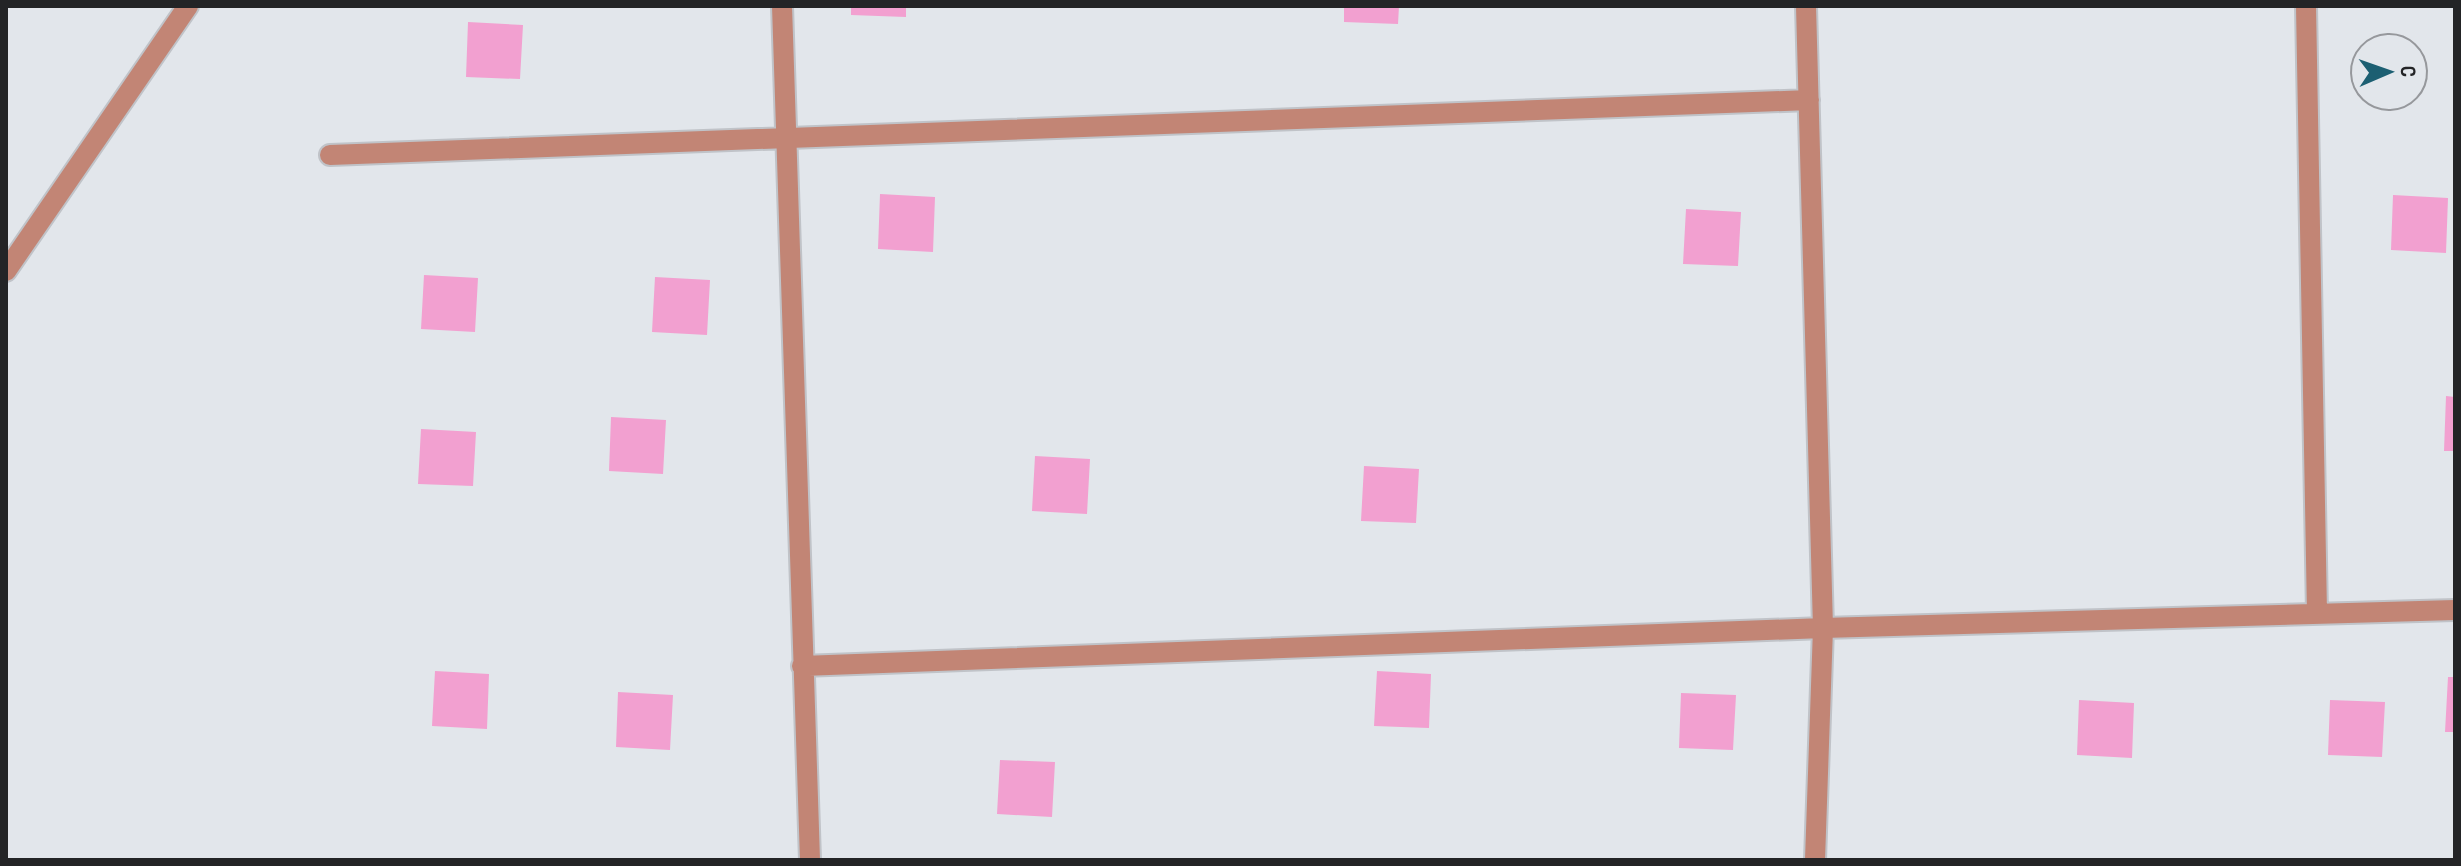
<svg xmlns="http://www.w3.org/2000/svg" width="2461" height="866" font-family="'Sofia Sans Condensed',sans-serif">
  <style>
    .building { fill: #f2a0d0 }
    .lines { fill: none; stroke-linecap: round; stroke-linejoin: round }
    .minor-casing { stroke: #c0c3c8; stroke-width: 24 }
    .minor { stroke: #c28575; stroke-width: 20 }
  </style>
  <rect width="100%" height="100%" fill="#e2e6eb"/>
  <path class="building" d="M851,6H906V17L851,15Z
    M1344,6H1399L1398,24L1344,22Z
    M468,22L523,25L520,79L466,77Z
    M880,194L935,197L933,252L878,249Z
    M2393,195L2448,198L2446,253L2391,250Z
    M1686,209L1741,212L1738,266L1683,264Z
    M424,275L478,278L475,332L421,329Z
    M655,277L710,280L707,335L652,332Z
    M2446,396L2455,397V451H2444Z
    M611,417L666,420L663,474L609,471Z
    M421,429L476,432L473,486L418,484Z
    M1035,456L1090,459L1087,514L1032,511Z
    M1364,466L1419,469L1416,523L1361,521Z
    M435,671L489,674L487,729L432,726Z
    M1377,671L1431,674L1429,728L1374,726Z
    M2448,677H2455V732H2445Z
    M618,692L673,695L670,750L616,747Z
    M1681,693L1736,695L1733,750L1679,748Z
    M2079,700L2134,703L2132,758L2077,755Z
    M2330,700L2385,702L2382,757L2328,755Z
    M1000,760L1055,762L1052,817L997,814Z"/>
  <g class="lines">
    <g class="minor-casing">
      <path id="minor" d="M782,6L810,860
        M1806,6L1823,628L1815,860
        M2306,6L2317,614
        M330,155L1809,100
        M6,271L188,6
        M802,666L1823,628L2455,610"/>
    </g>
    <use href="#minor" class="minor"/>
  </g>
  <rect width="2461" height="866" fill="none" stroke="#232426" stroke-width="16"/>
  <g transform="translate(2389 72) rotate(88)"><circle r="38" fill="#e2e6eb" stroke="#96989c" stroke-width="2"/>
  <path d="M0-6L14 30L0 20L-14 30Z" fill="#1c5f72"/>
  <text y="-12" font-size="22" font-weight="bold" text-anchor="middle" fill="#232426">С</text>
  </g>
</svg>
